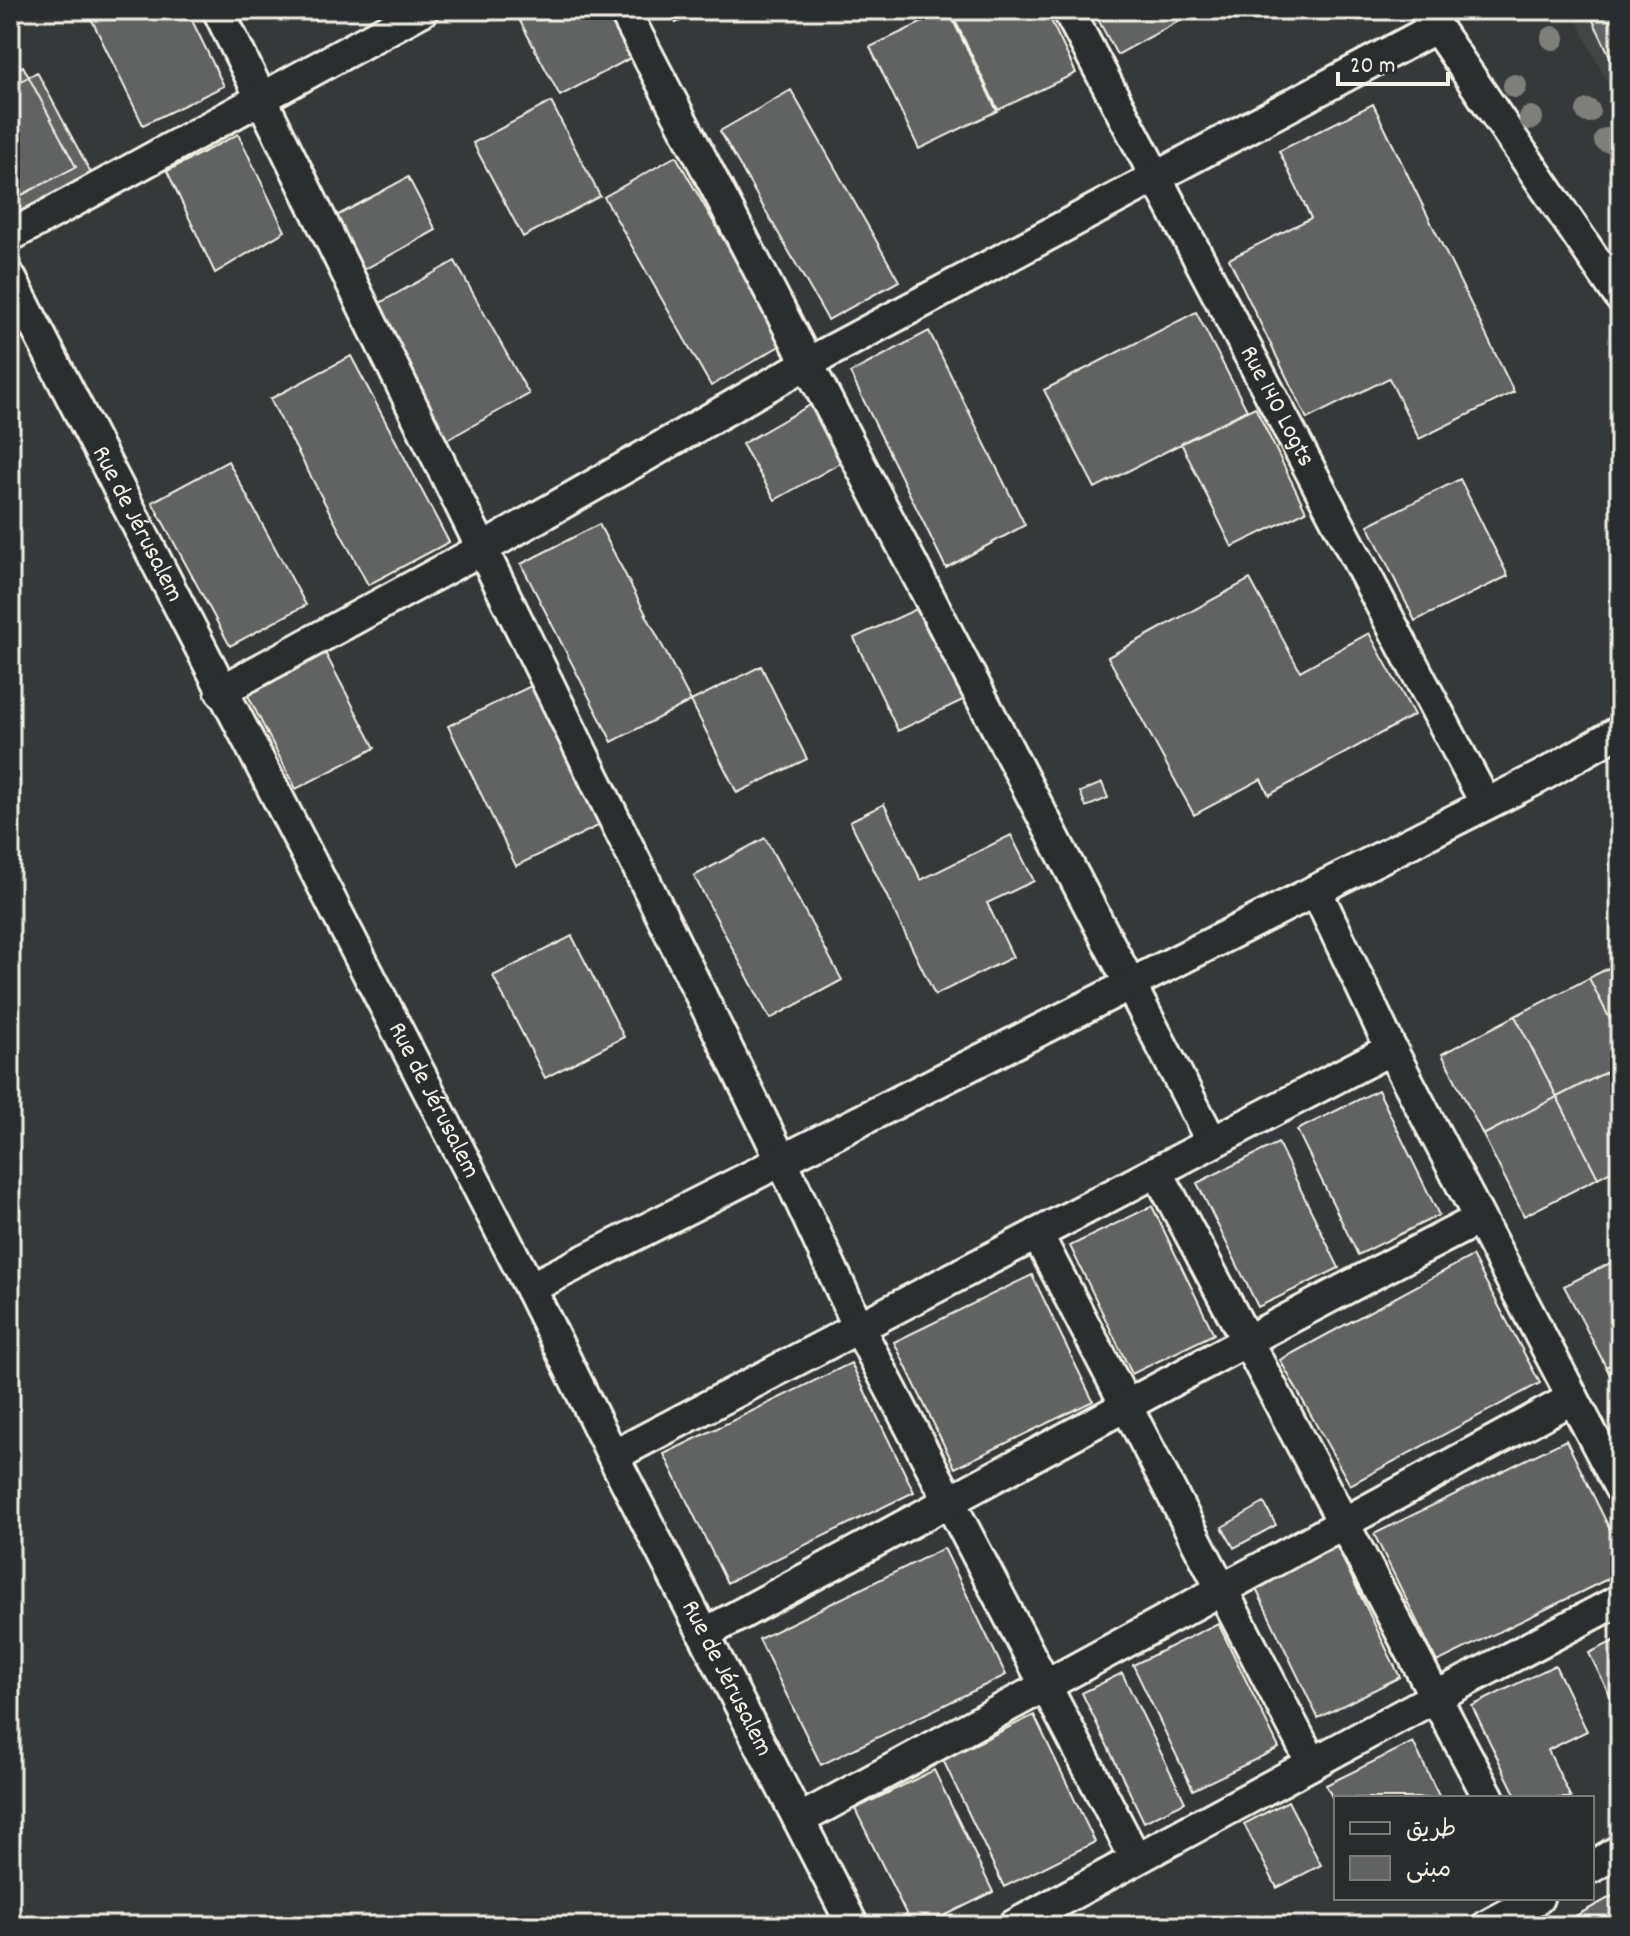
<svg xmlns="http://www.w3.org/2000/svg" width="1630" height="1936" font-family="Dekko,'Playpen Sans Arabic',sans-serif">
  <style>
    .built { fill: #434645 }
    .building { fill: #616362; stroke: #f4f1e8; stroke-width: 2 }
    .lines { fill: none; stroke-linecap: round; stroke-linejoin: round }
    .minor-casing { stroke: #f4f1e8; stroke-width: 36 }
    .minor { stroke: #2a2d2e; stroke-width: 30 }
    .tree { fill: #7f7f7c }
    .labels { text-anchor: middle; dominant-baseline: central; stroke-width: 8; stroke-linejoin: round; paint-order: stroke }
    .street-label { font-size: 26px; fill: #f4f1e8; stroke: #2a2d2e }
  </style>
  <rect width="100%" height="100%" fill="#363939"/>
  <filter id="ink" filterUnits="userSpaceOnUse"><feTurbulence type="fractalNoise" baseFrequency=".0125" numOctaves="2"/><feDisplacementMap in="SourceGraphic" scale="16" xChannelSelector="R" yChannelSelector="G"/><feConvolveMatrix kernelMatrix="1 2 1 2 8 2 1 2 1" color-interpolation-filters="sRGB"/></filter>
  <g filter="url(#ink)">
    <path class="built" d="M1572,10H1588L1620,77V110Z"/>
    <path class="building" d="M87,10H187L224,86L143,125Z
      M514,10H612L636,55L560,96Z
      M670,10H703L676,23Z
      M948,10L997,111L919,149L870,47Z
      M950,10H1046L1076,73L998,110Z
      M1093,10H1199L1117,55Z
      M1588,10H1620V77Z
      M23,66L76,167L10,201V72Z
      M37,72L91,173L10,217V87Z
      M791,90L899,281L828,320L720,131Z
      M551,102L600,196L523,237L473,143Z
      M1373,104L1514,392L1419,439L1389,378L1307,419L1229,259L1311,218L1279,151Z
      M238,134L285,231L215,273L167,171Z
      M676,156L783,344L711,386L604,197Z
      M408,177L436,230L360,272L331,219Z
      M455,261L529,394L445,441L371,308Z
      M1196,312L1247,410L1095,488L1044,390Z
      M929,331L1025,525L946,568L850,373Z
      M351,356L449,542L368,585L270,399Z
      M817,401L849,458L775,500L742,444Z
      M1255,407L1306,511L1232,547L1181,443Z
      M228,461L306,605L230,646L152,502Z
      M1460,479L1508,576L1415,621L1368,525Z
      M599,524L691,701L612,742L521,564Z
      M1250,579L1300,671L1369,633L1414,715L1269,795L1261,779L1194,815L1108,657Z
      M923,606L967,698L898,731L854,638Z
      M322,647L375,748L296,789L244,688Z
      M761,666L807,759L737,793L691,701Z
      M533,685L600,825L516,866L448,726Z
      M1102,783L1108,798L1086,807L1080,792Z
      M884,804L921,880L1011,835L1034,881L987,903L1013,957L935,995L850,821Z
      M765,838L842,980L770,1019L694,876Z
      M572,936L624,1037L545,1078L493,976Z
      M1620,962V1039L1589,978Z
      M1589,978L1620,1039V1065L1557,1097L1515,1016Z
      M1515,1016L1557,1097L1483,1135L1442,1054Z
      M1620,1065V1166L1598,1178L1557,1097Z
      M1378,1090L1439,1215L1358,1255L1297,1130Z
      M1557,1097L1598,1178L1524,1216L1483,1135Z
      M1278,1143L1339,1268L1258,1307L1197,1183Z
      M1152,1206L1214,1334L1132,1374L1070,1246Z
      M1472,1256L1540,1383L1350,1485L1280,1360Z
      M1620,1258V1360L1606,1367L1564,1286Z
      M1032,1275L1093,1401L955,1468L894,1342Z
      M1620,1360V1395L1606,1367Z
      M851,1363L914,1492L727,1583L664,1454Z
      M1566,1440L1620,1550V1573L1437,1662L1374,1534Z
      M1264,1503L1276,1525L1234,1548L1222,1527Z
      M1337,1547L1400,1677L1318,1718L1255,1587Z
      M944,1548L1006,1675L821,1765L759,1639Z
      M1218,1623L1279,1748L1193,1790L1133,1665Z
      M1620,1638V1716L1589,1653Z
      M1555,1665L1587,1731L1548,1750L1571,1798H1517L1472,1706Z
      M1122,1673L1185,1802L1144,1822L1082,1693Z
      M1034,1715L1095,1842L1004,1887L943,1760Z
      M1413,1742L1440,1798H1336V1805L1326,1785Z
      M934,1770L993,1892L924,1926H912L855,1809Z
      M1288,1801L1321,1865L1277,1888L1244,1824Z
      M1620,1892V1926H1557Z"/>
    <g class="lines">
      <g class="minor-casing">
        <g id="minor">
          <path d="M218,10L782,1161L859,1328L1136,1859"/>
          <path d="M624,10L1212,1142"/>
          <path id="s1" d="M1068,10L1486,804"/>
          <path d="M1426,12L1620,297"/>
          <path d="M10,236L423,10"/>
          <path id="s2" d="M10,277L530,1288L613,1456L853,1926"/>
          <path d="M221,691L482,549L808,363L1435,28"/>
          <path d="M1316,890L1391,1049"/>
          <path d="M1157,1171L1489,1798"/>
          <path d="M1037,1234L1312,1763"/>
          <path d="M530,1288L1540,777L1620,731"/>
          <path d="M613,1456L1391,1049L1620,1488"/>
          <path d="M704,1634C962,1495 1219,1353 1479,1219"/>
          <path d="M799,1820L1573,1398"/>
          <path d="M1592,1867L1620,1850"/>
          <path d="M1013,1926L1435,1697L1620,1600"/>
          <path d="M1487,1926L1538,1898"/>
        </g>
      </g>
      <use href="#minor" class="minor"/>
    </g>
    <g class="tree">
      <circle cx="1553" cy="38" r="12"/>
      <circle cx="1515" cy="86" r="12"/>
      <circle cx="1588" cy="111" r="12"/>
      <circle cx="1531" cy="118" r="12"/>
      <circle cx="1606" cy="140" r="12"/>
    </g>
  </g>
  <g class="labels">
    <g class="street-label">
      <text stroke="none"><textPath href="#s1" startOffset="448">Rue 140 Logts</textPath></text>
      <text stroke="none"><textPath href="#s2" startOffset="278">Rue de Jérusalem</textPath></text>
      <text stroke="none"><textPath href="#s2" startOffset="926">Rue de Jérusalem</textPath></text>
      <text stroke="none"><textPath href="#s2" startOffset="1574">Rue de Jérusalem</textPath></text>
    </g>
  </g>
  <rect width="1630" height="1936" fill="none" stroke="#2a2d2e" stroke-width="40"/>
  <rect x="20" y="20" width="1590" height="1896" fill="none" stroke="#f4f1e8" stroke-width="3" filter="url(#ink)"/>
  <rect x="1334" y="1796" width="260" height="104" fill="#2a2d2e" stroke="#7b7b78" stroke-width="2"/>
  <rect x="1350" y="1822" width="40" height="12" fill="#2a2d2e" stroke="#7b7b78" stroke-width="2"/>
  <text x="1406" y="1836" font-size="24" fill="#f4f1e8">طريق</text>
  <rect x="1350" y="1856" width="40" height="24" fill="#616362" stroke="#7b7b78" stroke-width="2"/>
  <text x="1406" y="1876" font-size="24" fill="#f4f1e8">مبنى</text>
  <path d="M1338 72v12h110v-12" fill="none" stroke="#f4f1e8" stroke-width="4"/>
  <text x="1350" y="72" font-size="24" fill="#f4f1e8" stroke="#2a2d2e" stroke-width="6" paint-order="stroke">20 m</text>
</svg>
